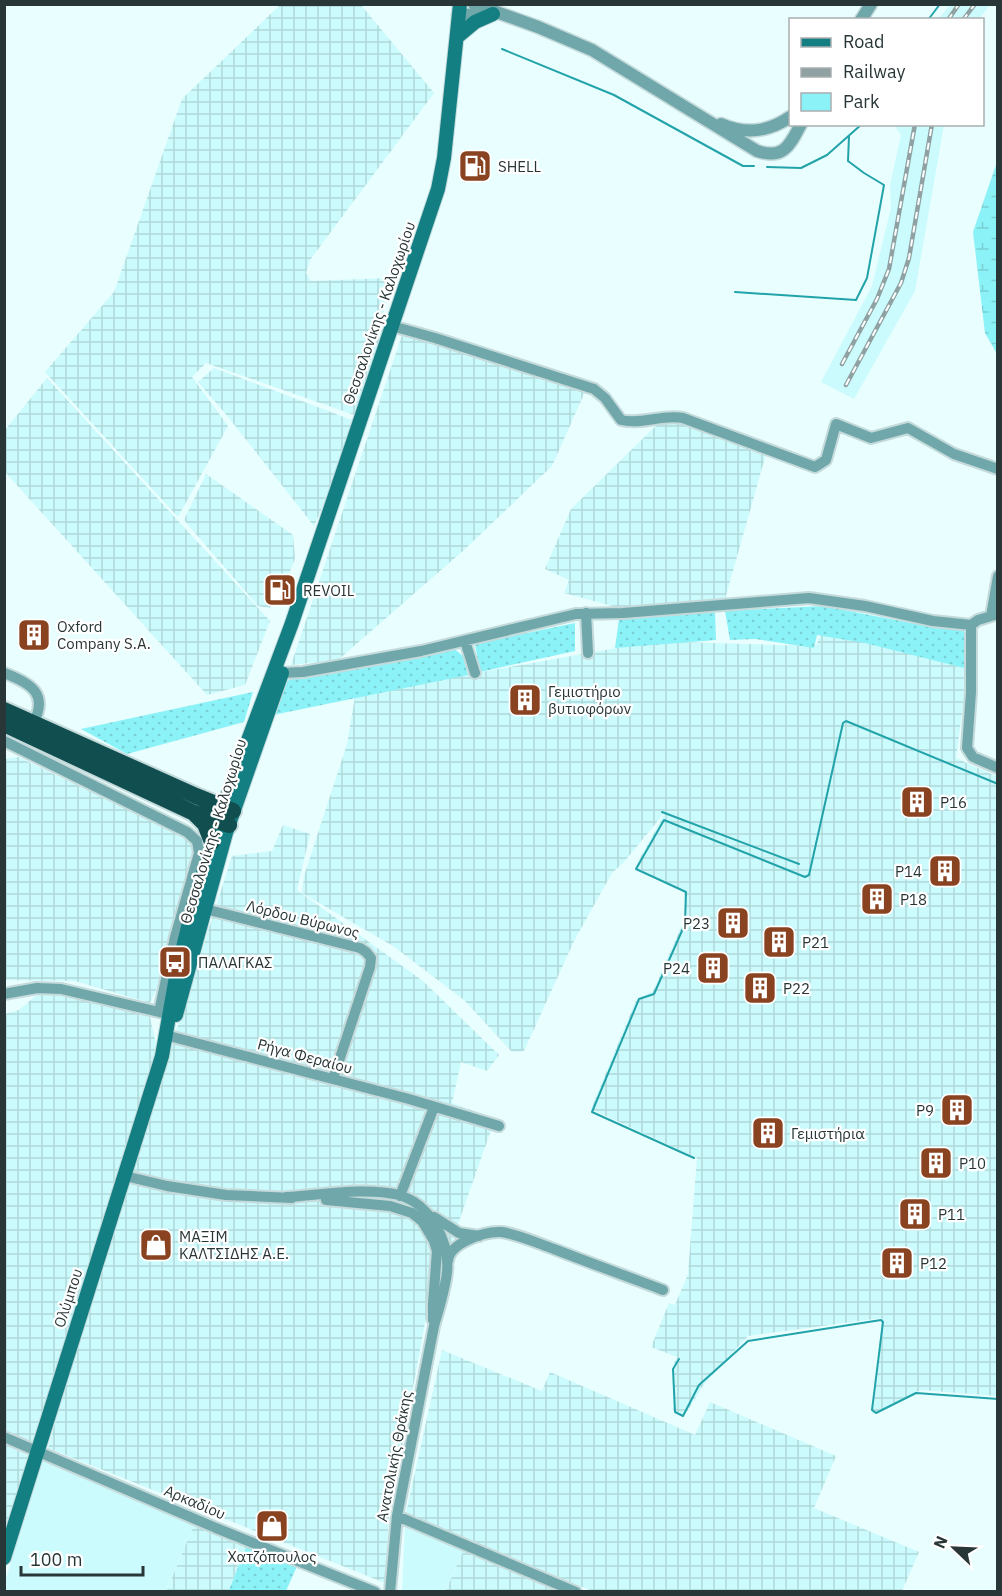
<svg xmlns="http://www.w3.org/2000/svg" width="1002" height="1596" font-family="'IBM Plex Sans',sans-serif">
  <style>
    .built { fill: #ccfbfd }
    .industrial { fill: url(#industrial-grid) }
    .green { fill: url(#green-dots) }
    .wetland { fill: url(#wetland-marsh) }
    .lines { fill: none; stroke-linecap: round; stroke-linejoin: round }
    .stream { stroke: #22a3a9; stroke-width: 2 }
    .minor-casing { stroke: #c5dadb; stroke-width: 14 }
    .tertiary-casing { stroke: #c5dadb; stroke-width: 15 }
    .secondary-casing { stroke: #c5dadb; stroke-width: 16 }
    .trunk-casing { stroke: #c5dadb; stroke-width: 20 }
    .minor { stroke: #70a7aa; stroke-width: 10 }
    .tertiary { stroke: #70a7aa; stroke-width: 12 }
    .secondary { stroke: #147f83; stroke-width: 14 }
    .trunk { stroke: #104e50; stroke-width: 16 }
    .rail-casing { stroke: #8fa1a2; stroke-width: 4.5 }
    .rail { stroke: #fff; stroke-width: 2; stroke-dasharray: 7; stroke-linecap: butt }
    .labels { text-anchor: middle; dominant-baseline: central; stroke-width: 4.5; stroke-linejoin: round; paint-order: stroke }
    .poi-label { font-size: 15px; fill: #283637; stroke: #fff; text-anchor: start }
    .street-label { font-size: 15px; fill: #283637; stroke: #fff }
  </style>
  <defs>
    <pattern id="industrial-grid" width="8" height="8" patternUnits="userSpaceOnUse" patternTransform="scale(1.5)"><rect width="8" height="8" fill="#ccfbfd"/><path d="M0 4h8M4 0v8" fill="none" stroke="#afd8d9"/></pattern>
    <pattern id="green-dots" width="8" height="8" patternUnits="userSpaceOnUse" patternTransform="scale(1.5)"><rect width="8" height="8" fill="#8bf2f7"/><path d="M2 2h.1M6 6h.1" fill="none" stroke="#78d0d4" stroke-width="1.8" stroke-linecap="round"/></pattern>
    <pattern id="wetland-marsh" width="20" height="14" patternUnits="userSpaceOnUse" patternTransform="scale(1.5)"><rect width="20" height="14" fill="#8bf2f7"/><path d="M1 5h8M5 5V1M11 12h8M15 12V8" fill="none" stroke="#78d0d4"/></pattern>
  </defs>
  <rect width="100%" height="100%" fill="#e8feff"/>
  <path class="built" d="M950,5V4L990,5L979,19H938Z
    M894,125H944L915,291L854,399L821,382L872,286L891,208L890,185L901,135Z
    M42,1460L195,1522L166,1591L5,1592V1582Z
    M405,1525L464,1549L445,1591L402,1592Z"/>
  <path class="industrial" d="M280,5H361L434,93L310,260L306,273L311,281L391,278L387,290L382,322L383,341L360,417L206,363L192,377L228,426L178,517L45,372L114,292L182,99Z
    M402,335L588,385L552,466L464,550L338,660L291,665Z
    M214,368L352,420L337,474L314,526L229,418L198,382Z
    M47,378L270,621L245,685L207,695L5,472V430Z
    M663,419L676,420L766,454L725,599L616,607L564,593L569,580L545,569L571,509Z
    M206,474L293,535L295,558L293,564L277,603L269,608L258,606L184,520Z
    M823,629L968,669L956,758L998,777L997,1396L921,1390L872,1414L882,1318L748,1336L704,1384L685,1415L673,1410L674,1363L677,1357L651,1347L669,1303L675,1305L688,1274L697,1158L591,1109L636,1000L653,991L685,918L684,891L635,867L666,811L624,862L612,873L574,941L524,1051L512,1052L464,1000L393,946L302,893L304,876L347,744L355,697L391,688L639,644L675,642L816,646Z
    M18,757L190,839L193,855L158,986L150,1003L75,981L5,980V759Z
    M283,825L310,834L297,890L423,981L499,1055L487,1071L461,1062L452,1103L495,1119L427,1312L389,1518L385,1583L48,1448L125,1176L157,1091L232,856L272,851Z
    M38,994L74,997L150,1017L158,1054L36,1445L5,1434L4,1014L19,1010Z
    M442,1350L542,1391L550,1372L695,1435L710,1402L836,1456L814,1508L919,1552L902,1591H592L406,1513Z
    M5,1444L30,1457L5,1550Z
    M195,1522L248,1543L228,1591L166,1592Z
    M464,1549L563,1592H445Z"/>
  <path class="green" d="M823,606L911,623L961,628L967,634L964,668L865,643L817,635L814,648L755,639L730,640L725,611Z
    M715,612L716,640L615,648L619,619Z
    M575,623V651L480,672L475,644Z
    M453,648L463,656L468,675L273,715L280,685L291,679Z
    M253,692L244,722L127,754L81,729Z
    M248,1543L298,1564L286,1591L228,1592Z"/>
  <path class="wetland" d="M997,162L998,354H997L985,333L973,232Z"/>
  <g class="lines">
    <path class="stream" d="M928,20L940,4
      M502,49L614,95L743,166H754
      M767,167L801,168L827,155L862,124
      M735,292L856,300L867,278L884,185L864,173L848,161L849,136
      M662,812L799,864
      M694,1158L592,1112L639,999L654,994L685,924L686,892L636,869L664,820L805,877L809,875L843,723L846,721L998,784
      M679,1359L673,1369L675,1412L683,1416L699,1385L748,1341L881,1320L883,1322L872,1410L876,1413L916,1393L998,1399"/>
    <g class="minor-casing">
      <path id="minor" d="M392,326L435,338L594,389L605,398L621,420C642,425 662,414 683,418L815,467L826,460L836,424L871,438L908,428L954,454L998,469
        M586,613L588,653
        M991,616L998,576
        M971,625V692L967,748L973,757L998,768
        M465,641L475,673
        M4,673C31,683 49,694 33,724
        M282,673L303,672L421,651L576,614L623,613L809,598L865,606L933,621L971,625L978,620L998,614
        M4,741L187,832L197,841L199,853L175,937L159,1012L168,1014L175,1013
        M205,909L360,948L366,952L371,958L370,967L333,1079
        M4,994L37,988L61,989L159,1012
        M169,1036L409,1099L499,1126
        M125,1176L167,1186L226,1195L292,1198
        M400,1196L434,1107
        M287,1197C321,1195 365,1187 399,1195C430,1204 450,1241 447,1272C445,1290 439,1309 434,1326L397,1516L390,1592
        M326,1200L390,1206L412,1213L422,1221L434,1241L437,1251L433,1304V1320
        M434,1217L459,1233L479,1236
        M448,1261C449,1243 485,1231 501,1232C518,1234 537,1243 554,1249C590,1263 626,1276 663,1290
        M4,1437L216,1528L375,1592
        M397,1516L576,1592"/>
    </g>
    <g class="tertiary-casing">
      <path id="tertiary" d="M474,4L538,27L592,50L757,151C784,160 790,145 801,124
        M458,15L492,14
        M861,20L871,4
        M721,124C746,135 768,132 790,117"/>
    </g>
    <g class="secondary-casing">
      <path id="secondary" d="M457,37L475,22L493,14
        M176,1015L226,833L282,673
        M4,1558L162,1056L176,977L193,906L223,807L292,623L438,189L444,158L460,4"/>
    </g>
    <g class="trunk-casing">
      <path id="trunk" d="M4,710L196,796L233,811
        M4,724L192,812L229,825
        M195,814L205,824L212,842"/>
    </g>
    <use href="#minor" class="minor"/>
    <use href="#tertiary" class="tertiary"/>
    <use href="#secondary" class="secondary"/>
    <use href="#trunk" class="trunk"/>
    <g class="rail-casing">
      <path id="rail" d="M948,20L959,4
        M963,20L975,4
        M842,364L877,299L889,269L915,124
        M846,385L901,283L909,258L932,124"/>
    </g>
    <use href="#rail" class="rail"/>
  </g>
  <defs>
    <g id="fuel-square" transform="scale(1.725)"><rect x="-9" y="-9" width="18" height="18" rx="4" fill="#8a4320" stroke="#fff"/><path d="M-5.5-6h7V0h2V4h1.3V-2.5L3-4.5l.8-.8L6-3V5H2.5V1h-1V6h-7ZM-4.2-4.7v3.2H.2V-4.7Z" fill="#fff"/></g>
    <g id="building-square" transform="scale(1.725)"><rect x="-9" y="-9" width="18" height="18" rx="4" fill="#8a4320" stroke="#fff"/><path d="M-4-6H4V6H1V3H-1V6H-4ZM-2.5-4.3h1.7v1.8h-1.7ZM.8-4.3h1.7v1.8H.8ZM-2.5-1h1.7V.8h-1.7ZM.8-1h1.7V.8H.8Z" fill="#fff"/></g>
    <g id="bus-square" transform="scale(1.725)"><rect x="-9" y="-9" width="18" height="18" rx="4" fill="#8a4320" stroke="#fff"/><path d="M-5-6H5V4H4V6H2V4H-2V6H-4V4H-5ZM-3.5-4V0h7V-4ZM-3.5 1.2v1.5H-2V1.2ZM2 1.2v1.5H3.5V1.2Z" fill="#fff"/></g>
    <g id="shop-square" transform="scale(1.725)"><rect x="-9" y="-9" width="18" height="18" rx="4" fill="#8a4320" stroke="#fff"/><path d="M-5-2.5h2.3a2.7 3.5 0 0 1 5.4 0H5L5.5 6h-11ZM-1.5-2.5h3a1.5 2.3 0 0 0-3 0Z" fill="#fff"/></g>
  </defs>
  <g fill-rule="evenodd">
    <use href="#fuel-square" x="475" y="166"/>
    <use href="#fuel-square" x="280" y="590"/>
    <use href="#building-square" x="34" y="635"/>
    <use href="#building-square" x="525" y="700"/>
    <use href="#building-square" x="917" y="802"/>
    <use href="#building-square" x="945" y="871"/>
    <use href="#building-square" x="877" y="899"/>
    <use href="#building-square" x="733" y="923"/>
    <use href="#building-square" x="779" y="942"/>
    <use href="#bus-square" x="175" y="962"/>
    <use href="#building-square" x="713" y="968"/>
    <use href="#building-square" x="760" y="988"/>
    <use href="#building-square" x="957" y="1110"/>
    <use href="#building-square" x="768" y="1133"/>
    <use href="#building-square" x="936" y="1163"/>
    <use href="#building-square" x="915" y="1214"/>
    <use href="#shop-square" x="156" y="1245"/>
    <use href="#building-square" x="897" y="1263"/>
    <use href="#shop-square" x="272" y="1526"/>
  </g>
  <g class="labels">
    <g class="poi-label">
      <text x="498" y="166">SHELL</text>
      <text x="303" y="590">REVOIL</text>
      <text x="57" y="626">Oxford<tspan x="57" dy="17">Company S.A.</tspan></text>
      <text x="548" y="691">Γεμιστήριο<tspan x="548" dy="17">βυτιοφόρων</tspan></text>
      <text x="940" y="802">P16</text>
      <text x="922" y="871" text-anchor="end">P14</text>
      <text x="900" y="899">P18</text>
      <text x="710" y="923" text-anchor="end">P23</text>
      <text x="802" y="942">P21</text>
      <text x="198" y="962">ΠΑΛΑΓΚΑΣ</text>
      <text x="690" y="968" text-anchor="end">P24</text>
      <text x="783" y="988">P22</text>
      <text x="934" y="1110" text-anchor="end">P9</text>
      <text x="791" y="1133">Γεμιστήρια</text>
      <text x="959" y="1163">P10</text>
      <text x="938" y="1214">P11</text>
      <text x="179" y="1236">ΜΑΞΙΜ<tspan x="179" dy="17">ΚΑΛΤΣΙΔΗΣ Α.Ε.</tspan></text>
      <text x="920" y="1263">P12</text>
      <text x="272" y="1556" text-anchor="middle">Χατζόπουλος</text>
    </g>
    <g class="street-label">
      <text transform="translate(379 313) rotate(-71)">Θεσσαλονίκης - Καλοχωρίου</text>
      <text transform="translate(213 831) rotate(-73)">Θεσσαλονίκης - Καλοχωρίου</text>
      <text transform="translate(303 919) rotate(14)">Λόρδου Βύρωνος</text>
      <text transform="translate(305 1056) rotate(15)">Ρήγα Φεραίου</text>
      <text transform="translate(68 1298) rotate(-72)">Ολύμπου</text>
      <text transform="translate(394 1456) rotate(-79)">Ανατολικής Θράκης</text>
      <text transform="translate(195 1502) rotate(23)">Αρκαδίου</text>
    </g>
  </g>
  <rect width="1002" height="1596" fill="none" stroke="#283637" stroke-width="12"/>
  <rect x="789" y="18" width="195" height="108" fill="#ffffff" stroke="#a9afaf" stroke-width="1.5"/>
  <rect x="801" y="38" width="30" height="9" fill="#147f83" stroke="#a9afaf" stroke-width="1.5"/>
  <text x="843" y="48" font-size="18" fill="#283637">Road</text>
  <rect x="801" y="68" width="30" height="9" fill="#8fa1a2" stroke="#a9afaf" stroke-width="1.5"/>
  <text x="843" y="78" font-size="18" fill="#283637">Railway</text>
  <rect x="801" y="93" width="30" height="18" fill="#8bf2f7" stroke="#a9afaf" stroke-width="1.5"/>
  <text x="843" y="108" font-size="18" fill="#283637">Park</text>
  <g transform="translate(954 1548) rotate(293)" stroke="#ffffff" stroke-width="4.5" paint-order="stroke">
  <path d="M0-4.5L10 22L0 15L-10 22Z" fill="#283637"/>
  <text y="-9" font-size="16" font-weight="bold" text-anchor="middle" fill="#283637">N</text>
  </g>
  <path d="M21 1566v9h122v-9" fill="none" stroke="#283637" stroke-width="3"/>
  <text x="30" y="1566" font-size="18" fill="#283637" stroke="#ffffff" stroke-width="4.5" paint-order="stroke">100 m</text>
</svg>
